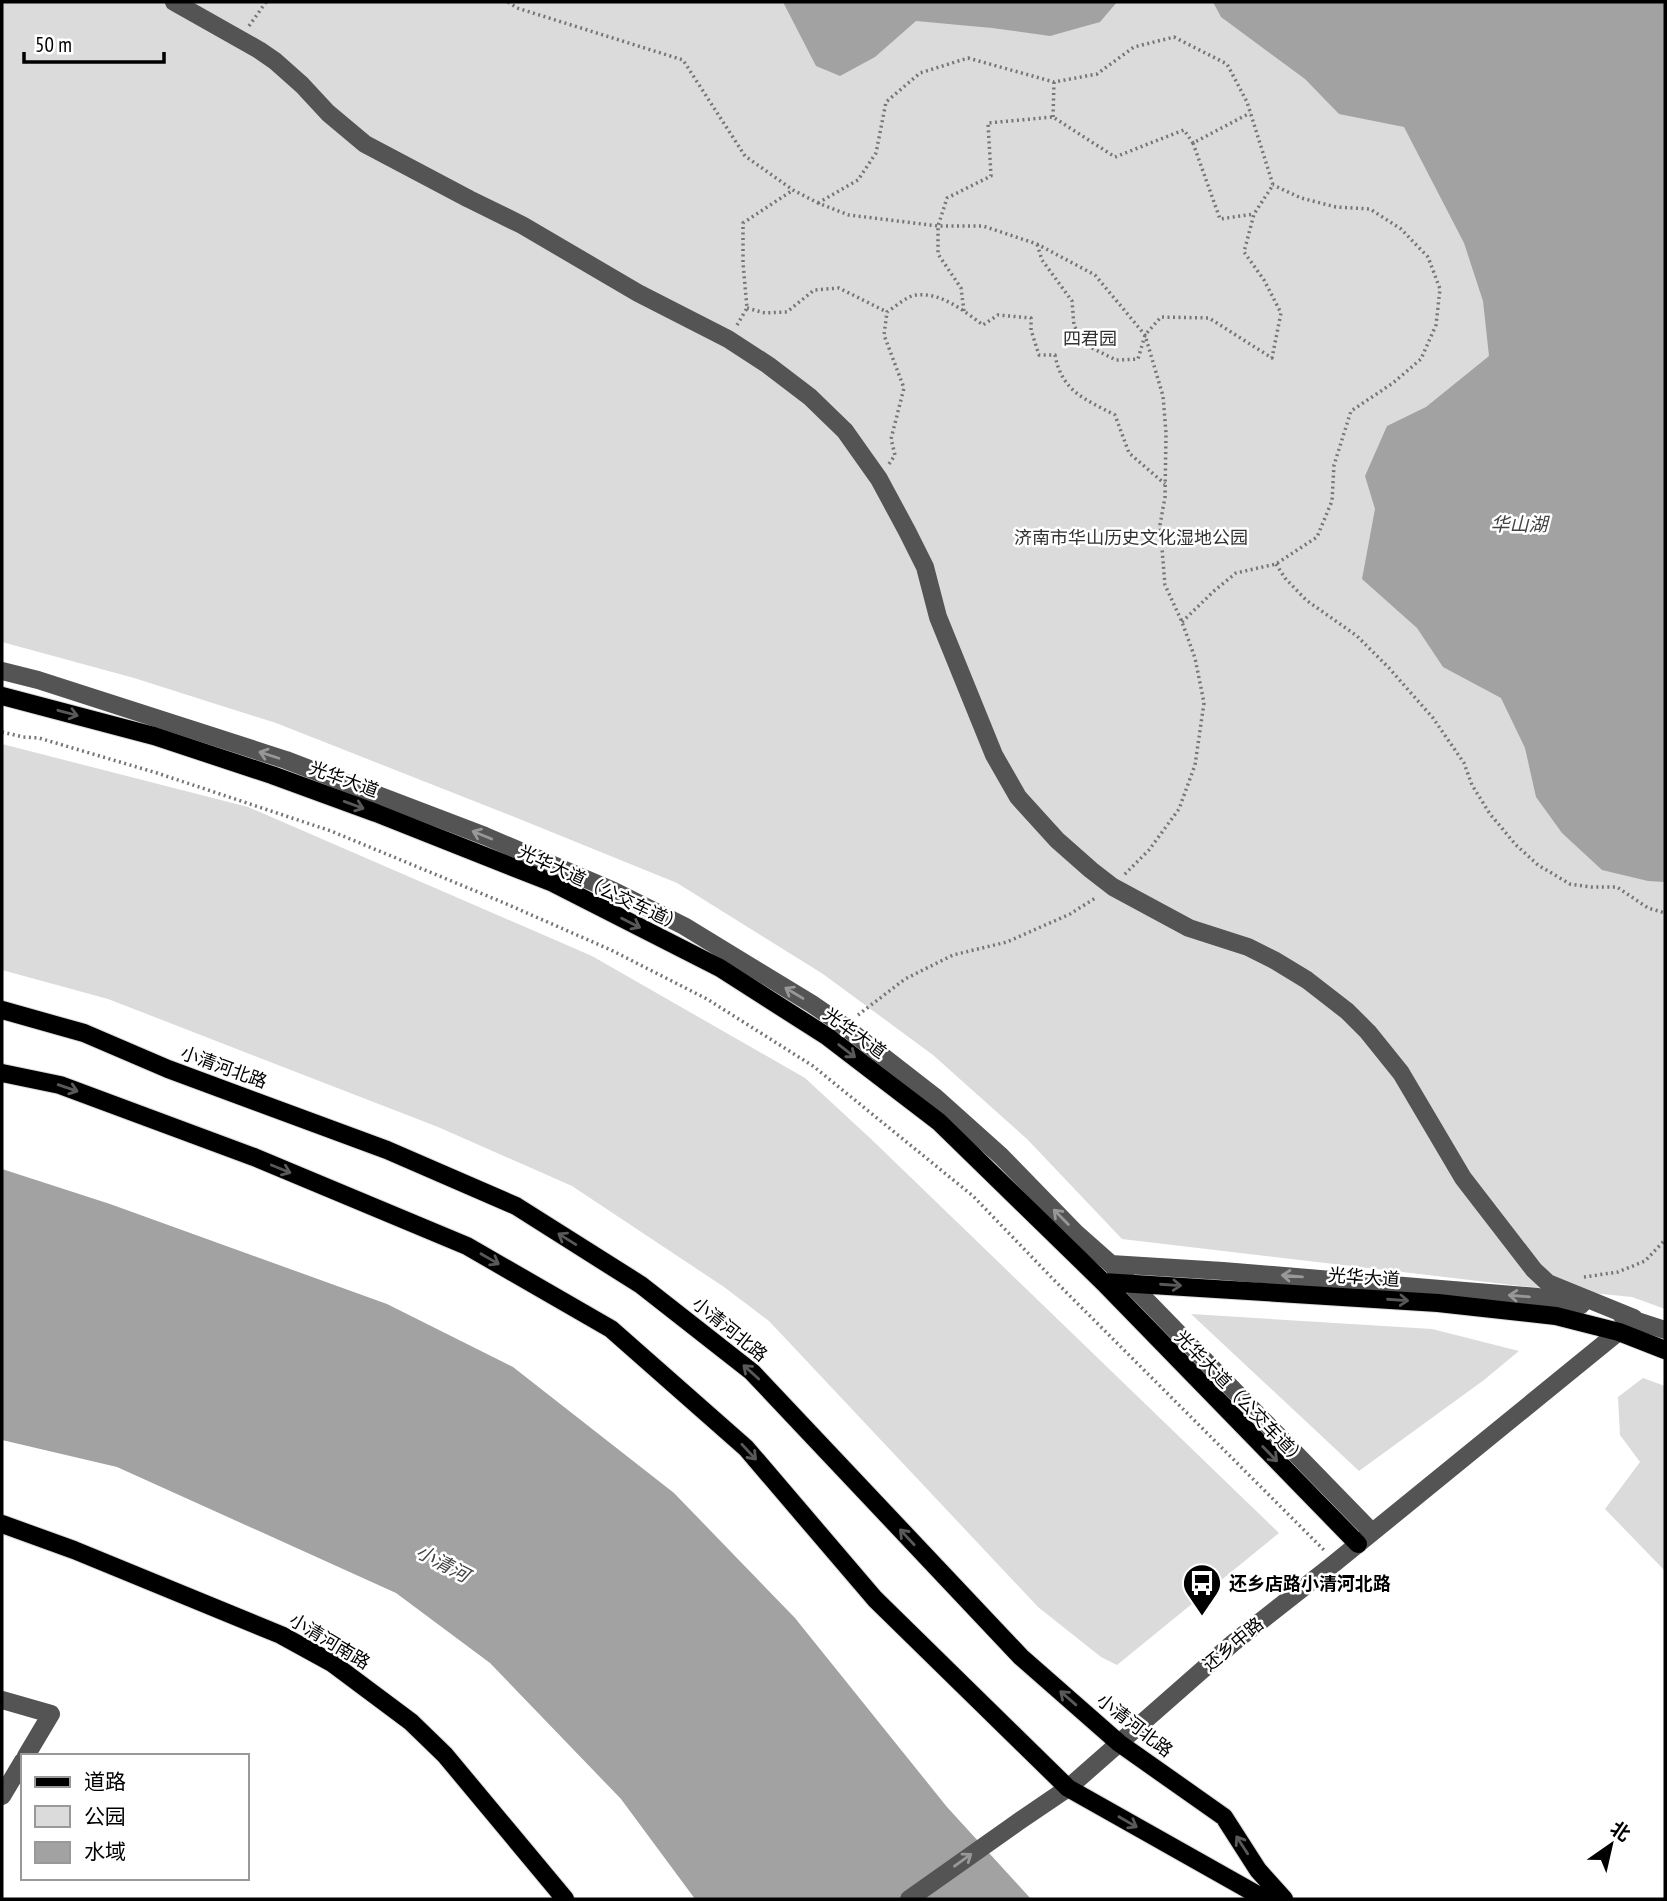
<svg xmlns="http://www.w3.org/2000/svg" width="1667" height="1901" font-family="'PT Sans Narrow','Noto Sans SC',sans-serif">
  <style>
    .green { fill: #dbdbdb }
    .water { fill: #a2a2a2 }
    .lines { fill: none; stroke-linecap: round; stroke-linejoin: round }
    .major-casing { stroke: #dbdbdb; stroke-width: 20 }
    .path { stroke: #767676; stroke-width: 3.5; stroke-dasharray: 2 3.5; stroke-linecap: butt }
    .minor { stroke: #545454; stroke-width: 18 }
    .major { stroke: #000; stroke-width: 18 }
    .oneway { stroke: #595959 }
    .oneway2 { stroke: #989898 }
    .labels { text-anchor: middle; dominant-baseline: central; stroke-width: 5; stroke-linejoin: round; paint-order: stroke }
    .park-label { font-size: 18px; fill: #323232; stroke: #fff }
    .street-label { font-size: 18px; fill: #000; stroke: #fff }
    .poi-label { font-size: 18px; font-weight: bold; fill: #000; stroke: #fff; text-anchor: start }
    .water-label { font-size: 19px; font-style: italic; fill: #434343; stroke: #fff }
  </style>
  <rect width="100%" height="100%" fill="#fff"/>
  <path class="green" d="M2,2H1665V1309L1632,1297L1521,1286L1122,1239L1027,1139L933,1055L823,974L677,883L512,816L276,723L134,678L2,642Z
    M2,744L248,807L592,956L805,1078L870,1138L1279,1533L1117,1665L1101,1657L1038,1607L769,1321L724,1287L572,1186L438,1127L108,999L2,970Z
    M1191,1314L1432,1329L1519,1351L1484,1380L1359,1471Z
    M1643,1378L1665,1386V1571L1605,1509L1640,1462L1620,1435L1618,1397Z"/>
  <path class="water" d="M783,2H1117L1100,22L1050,36L992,28L916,21L875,57L840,76L816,66Z
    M1213,2H1665V882L1648,881L1602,870L1562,833L1536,797L1525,748L1501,698L1443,667L1417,628L1362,579L1375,509L1365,476L1387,426L1426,407L1489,356L1483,301L1464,243L1404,127L1339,114L1305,79L1221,17Z
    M2,1169L110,1204L387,1304L513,1367L674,1493L795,1618L947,1807L1031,1899H695L621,1799L490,1663L396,1593L117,1467L2,1440Z"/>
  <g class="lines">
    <g class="major-casing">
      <path id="major" d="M2,696L154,736L272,775L376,813L553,883L720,968L828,1037L939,1122L1103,1282L1358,1544
        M2,1010L84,1033L168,1069L387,1150L516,1206L641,1285L752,1372L1021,1657L1119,1743L1224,1817L1258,1870L1284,1899
        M2,1073L60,1085L254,1157L467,1246L611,1329L746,1448L875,1599L1068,1788L1265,1899
        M1103,1282L1438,1303L1556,1316L1619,1332L1665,1350
        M2,1524L74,1550L281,1635L332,1663L411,1722L445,1755L565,1899"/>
    </g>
    <path class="path" d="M508,2L517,8L683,60L745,156L793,190L818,203L849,215L938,226H983L1037,244L1095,275L1145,335L1163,396L1166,433L1165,497L1160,525L1165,585L1182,622L1195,658L1204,703L1195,765L1179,809L1149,850L1124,875
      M249,26L266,2
      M1053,117L1054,82
      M1193,143L1220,219L1254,214
      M818,203L858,180L876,153L886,102L920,73L968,58L1054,82L1097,74L1134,47L1174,37L1227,64L1247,102L1273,185L1254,214L1244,252L1264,280L1281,313L1272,358L1209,318L1161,317L1145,335L1138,359L1116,360L1088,346L1074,326L1072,301L1042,260L1037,244
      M747,308L765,313L787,312L814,290L839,288L887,312
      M964,311L961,288L938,254V226L947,198L991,176L988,123L1053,117L1115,157L1184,130L1193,143L1250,113
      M737,325L747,308L743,263V223L793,190
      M889,464L895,455L891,439L904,388L884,335L887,312C895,307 907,296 916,295C941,292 964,311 983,325L998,315L1031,318V330L1039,355H1055C1062,392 1085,399 1115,415L1129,453L1165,484
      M1276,564L1285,578L1306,600L1357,636L1389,668L1433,718L1464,763L1472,785L1490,814L1516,845L1538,865L1570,884L1591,887H1617L1648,908L1665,913
      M1182,622L1215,590L1236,573L1276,564L1317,537L1332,501L1334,465L1351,411L1393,383L1421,359L1436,325L1440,289L1428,257L1401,229L1370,209L1336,207L1301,198L1273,185
      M2,732L23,737L39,738L157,773L331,831L502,902L611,950L707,999L813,1066L973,1196L1054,1280L1324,1550
      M858,1015L905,979L953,955L1007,942L1070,914L1097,897
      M1584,1277L1618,1272L1645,1261L1665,1240"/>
    <path class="minor" d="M174,2L259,50L275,61L302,85L328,113L365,144L469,199L522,225L638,293L728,339L768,365L810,397L845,431L879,479L907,531L925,567L938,617L994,755L1018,797L1057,840L1091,870L1113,887L1189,928L1248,947L1274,960L1307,980L1347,1011L1368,1032L1401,1073L1463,1178L1534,1270L1548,1283L1634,1318
      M2,671L38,680L286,760L485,836L614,891L684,926L812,1004L844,1026L934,1096L1001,1156L1076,1233L1111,1264L1372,1532
      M1111,1264L1223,1271L1538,1297L1581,1305
      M1622,1316L1665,1330
      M2,1700L51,1714L26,1756
      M2,1796L23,1761
      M909,1899L1018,1822L1068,1788L1233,1643L1331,1566L1627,1325"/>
    <use href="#major" class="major"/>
  </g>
  <defs><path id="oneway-shaft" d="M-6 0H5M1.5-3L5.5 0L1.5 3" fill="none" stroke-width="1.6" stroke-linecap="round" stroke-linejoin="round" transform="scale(1.75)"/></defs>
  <g class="oneway">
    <use href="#oneway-shaft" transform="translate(68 713) rotate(15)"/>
    <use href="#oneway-shaft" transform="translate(354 805) rotate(20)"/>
    <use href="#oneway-shaft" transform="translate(631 923) rotate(27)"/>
    <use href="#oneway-shaft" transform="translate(847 1051) rotate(38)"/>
    <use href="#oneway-shaft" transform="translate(68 1088) rotate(19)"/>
    <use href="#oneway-shaft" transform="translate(281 1169) rotate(22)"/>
    <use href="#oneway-shaft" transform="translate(567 1239) rotate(-148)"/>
    <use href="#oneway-shaft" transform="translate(490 1259) rotate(30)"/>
    <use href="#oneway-shaft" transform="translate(1171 1285) rotate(4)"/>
    <use href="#oneway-shaft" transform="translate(1398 1300) rotate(4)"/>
    <use href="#oneway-shaft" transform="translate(751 1372) rotate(-138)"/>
    <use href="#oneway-shaft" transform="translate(749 1452) rotate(47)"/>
    <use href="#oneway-shaft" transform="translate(1270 1454) rotate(46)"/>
    <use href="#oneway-shaft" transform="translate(907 1537) rotate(-133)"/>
    <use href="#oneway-shaft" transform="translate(1068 1698) rotate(-139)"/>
    <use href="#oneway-shaft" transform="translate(1128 1822) rotate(30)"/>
    <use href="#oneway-shaft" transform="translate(1242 1845) rotate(-123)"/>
  </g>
  <g class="oneway2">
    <use href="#oneway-shaft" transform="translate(269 755) rotate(-162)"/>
    <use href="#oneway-shaft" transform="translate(482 835) rotate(-158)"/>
    <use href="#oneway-shaft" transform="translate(794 993) rotate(-149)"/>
    <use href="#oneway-shaft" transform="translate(1061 1217) rotate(-135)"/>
    <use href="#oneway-shaft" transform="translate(1292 1276) rotate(-175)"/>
    <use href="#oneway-shaft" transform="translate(1519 1296) rotate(-175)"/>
    <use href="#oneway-shaft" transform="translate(963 1860) rotate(-36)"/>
  </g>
  <defs>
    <g id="bus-pin" transform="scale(2.0125)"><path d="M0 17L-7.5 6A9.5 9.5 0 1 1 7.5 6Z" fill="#000" stroke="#fff"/><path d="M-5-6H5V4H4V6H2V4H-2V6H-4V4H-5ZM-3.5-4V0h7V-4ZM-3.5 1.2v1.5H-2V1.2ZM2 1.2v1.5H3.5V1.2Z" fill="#fff"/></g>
  </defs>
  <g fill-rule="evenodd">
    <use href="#bus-pin" x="1202" y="1583"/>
  </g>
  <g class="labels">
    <g class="park-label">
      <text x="1090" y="338">四君园</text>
      <text x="1131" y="537">济南市华山历史文化湿地公园</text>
    </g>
    <g class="street-label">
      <text transform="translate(344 779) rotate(20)">光华大道</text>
      <text transform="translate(601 888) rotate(25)">光华大道（公交车道）</text>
      <text transform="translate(855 1033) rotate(36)">光华大道</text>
      <text transform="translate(224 1067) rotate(20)">小清河北路</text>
      <text transform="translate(1364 1277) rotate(4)">光华大道</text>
      <text transform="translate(730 1329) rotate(39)">小清河北路</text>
      <text transform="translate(1241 1398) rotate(46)">光华大道（公交车道）</text>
      <text transform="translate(330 1641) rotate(31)">小清河南路</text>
      <text transform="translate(1233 1644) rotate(-40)">还乡中路</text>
      <text transform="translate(1135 1725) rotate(38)">小清河北路</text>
    </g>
    <g class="poi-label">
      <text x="1229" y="1583">还乡店路小清河北路</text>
    </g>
    <g class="water-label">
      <text x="1519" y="524">华山湖</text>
      <text transform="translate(443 1563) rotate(28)">小清河</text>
    </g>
  </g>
  <rect width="1667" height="1901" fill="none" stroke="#000000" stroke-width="7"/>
  <rect x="21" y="1754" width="228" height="126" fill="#ffffff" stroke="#999999" stroke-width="2"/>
  <rect x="35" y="1777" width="35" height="10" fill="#000000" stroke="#999999" stroke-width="2"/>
  <text x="84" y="1789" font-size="21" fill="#000000">道路</text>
  <rect x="35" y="1806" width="35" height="21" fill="#dbdbdb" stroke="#999999" stroke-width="2"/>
  <text x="84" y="1824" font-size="21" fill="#000000">公园</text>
  <rect x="35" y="1842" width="35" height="21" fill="#a2a2a2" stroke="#999999" stroke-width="2"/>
  <text x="84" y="1859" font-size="21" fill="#000000">水域</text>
  <g transform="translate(1611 1845) rotate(34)" stroke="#ffffff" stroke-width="5" paint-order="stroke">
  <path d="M0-5L12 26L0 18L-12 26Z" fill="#000000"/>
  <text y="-10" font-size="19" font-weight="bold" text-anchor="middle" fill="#000000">北</text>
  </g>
  <path d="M24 52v10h140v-10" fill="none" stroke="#000000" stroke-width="3.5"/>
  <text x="35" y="52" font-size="21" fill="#000000" stroke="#ffffff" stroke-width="5" paint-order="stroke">50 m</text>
</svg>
